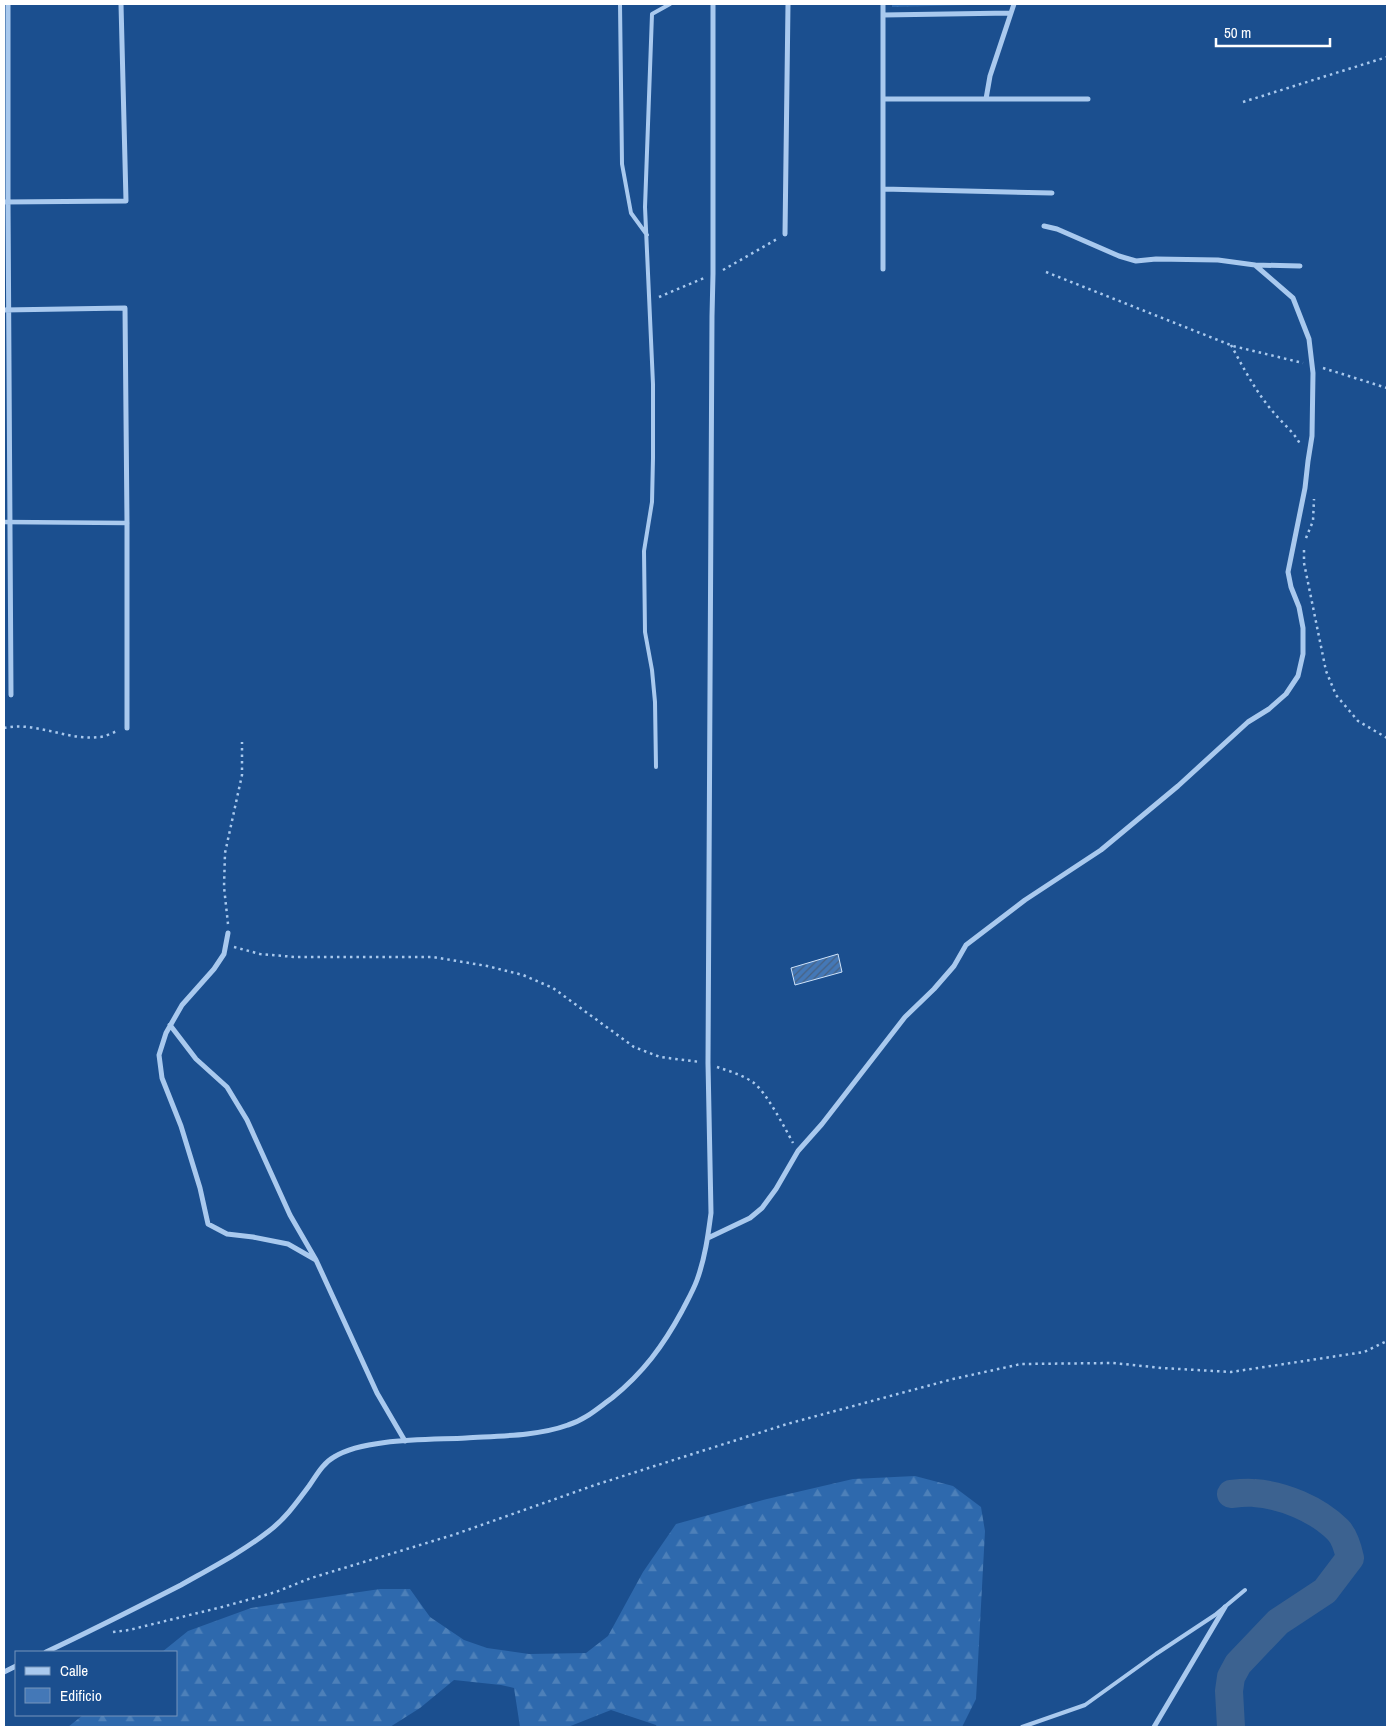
<svg xmlns="http://www.w3.org/2000/svg" width="1391" height="1731" font-family="'Archivo Narrow',sans-serif">
  <style>
    .forest { fill: url(#forest-firs) }
    .park { fill: url(#park-dots) }
    .lines { fill: none; stroke-linecap: round; stroke-linejoin: round }
    .river { stroke: #3c6290; stroke-width: 28 }
    .building { fill: url(#building-hatch); stroke: #cfe3fa }
    .path { stroke: #a9c9ee; stroke-width: 2.5; stroke-dasharray: 2.5 4; stroke-linecap: butt }
    .service { stroke: #a9c9ee; stroke-width: 4 }
    .pedestrian { stroke: #a9c9ee; stroke-width: 4.5 }
    .minor { stroke: #a9c9ee; stroke-width: 5 }
  </style>
  <defs>
    <pattern id="forest-firs" width="22" height="20" patternUnits="userSpaceOnUse" patternTransform="scale(1.25)"><rect width="22" height="20" fill="#2e69ad"/><path d="M5 1l3.5 6h-7zM16 11l3.5 6h-7z" fill="#4d80b9"/></pattern>
    <pattern id="park-dots" width="8" height="8" patternUnits="userSpaceOnUse" patternTransform="scale(1.25)"><rect width="8" height="8" fill="#2e69ad"/><path d="M2 2h.1M6 6h.1" fill="none" stroke="#4d80b9" stroke-width="1.8" stroke-linecap="round"/></pattern>
    <pattern id="building-hatch" width="6" height="6" patternUnits="userSpaceOnUse" patternTransform="scale(1.25)"><rect width="6" height="6" fill="#4478b7"/><path d="M-1 1l2-2M0 6l6-6M5 7l2-2" fill="none" stroke="#486282"/></pattern>
  </defs>
  <rect width="100%" height="100%" fill="#1b4f8f"/>
  <path class="forest" d="M915,1476L953,1486L981,1507L985,1531L976,1699L962,1727H657L656,1725L611,1710L568,1727H520L514,1688L501,1685L454,1680L420,1708L390,1727H68L83,1715H176V1652H162L188,1631L251,1608L380,1589H410L430,1617L464,1640L487,1648L529,1654L586,1653L608,1636L643,1572L676,1524L767,1499L853,1479Z"/>
  <path class="park" d="M892,4H1009L892,7Z"/>
  <g class="lines">
    <path class="river" d="M1231,1494C1239,1493 1247,1492 1254,1493C1283,1495 1317,1509 1338,1530C1345,1537 1348,1549 1350,1558L1325,1591L1278,1622L1238,1664L1231,1677L1229,1691L1231,1727"/>
  </g>
  <path class="building" d="M838,954L842,972L795,985L791,968Z"/>
  <g class="lines">
    <path class="path" d="M1243,102L1387,57
      M723,270L777,239
      M1046,272L1233,346L1303,363
      M659,297L704,278
      M1231,345C1244,369 1257,394 1275,414C1283,424 1294,432 1300,444
      M1323,368L1387,388
      M1306,538L1313,521L1314,499
      M1304,550V563L1326,671L1336,695L1358,721L1387,738
      M4,728C36,721 67,741 99,737C105,737 112,733 117,731
      M228,924L224,887L225,853L242,775V742
      M234,947L260,954L295,957H433L487,966L523,975L553,988L634,1047L660,1057L700,1062
      M717,1067C729,1071 743,1075 754,1083C766,1092 785,1128 793,1143
      M113,1632L129,1630L222,1607L276,1592L311,1578L453,1535L595,1485L787,1424L953,1379L1021,1364L1113,1363L1162,1368L1231,1372L1364,1352L1387,1341"/>
    <path class="service" d="M620,4L622,164L631,213L647,235
      M656,767L655,702L652,670L645,632L644,551L652,502L653,458V384L645,207L652,14L670,4
      M1022,1727L1085,1705L1156,1654L1215,1615L1245,1590"/>
    <path class="pedestrian" d="M4,522L127,523"/>
    <path class="minor" d="M8,4V202L11,695
      M883,15L1011,13
      M883,99H1088
      M986,99L990,76L1014,4
      M883,189L1052,193
      M4,202L126,201L121,4
      M785,234L788,4
      M1255,265L1300,266
      M883,269V4
      M4,310L125,308L127,523V728
      M228,933L224,954L214,969L182,1005L166,1033L159,1055L162,1078L181,1126L200,1188L208,1224L227,1234L253,1237L288,1244L316,1260L377,1393L405,1441
      M170,1025L196,1059L227,1087L247,1120L290,1215L316,1260
      M708,1238L750,1218L762,1208L776,1189L798,1151L822,1124L905,1017L934,989L954,966L966,945L1025,900L1101,850L1178,786L1248,722L1269,709L1286,694L1298,676L1303,654V628L1299,607L1291,587L1288,572L1305,488L1308,461L1312,436L1313,373L1309,339L1293,298L1255,265L1218,260L1156,259L1136,261L1119,256L1057,229L1044,226
      M46,1652C91,1631 136,1608 181,1585C211,1568 242,1552 269,1531C285,1519 297,1502 309,1486C316,1476 323,1463 334,1457C365,1438 430,1440 466,1438C498,1436 538,1436 568,1425C585,1420 598,1408 612,1398C643,1373 663,1346 682,1311C687,1301 693,1291 697,1280C705,1258 708,1236 711,1213L708,1063L712,316L713,274V4
      M4,1672L16,1666
      M1154,1727L1225,1607"/>
  </g>
  <rect width="1391" height="1731" fill="none" stroke="#ffffff" stroke-width="10"/>
  <rect x="15" y="1651" width="162" height="65" fill="#1b4f8f" stroke="#7695bc"/>
  <rect x="25" y="1667" width="25" height="8" fill="#a9c9ee" stroke="#7695bc"/>
  <text x="60" y="1676" font-size="15" fill="#ffffff">Calle</text>
  <rect x="25" y="1688" width="25" height="15" fill="#4478b7" stroke="#7695bc"/>
  <text x="60" y="1701" font-size="15" fill="#ffffff">Edificio</text>
  <path d="M1216 38v8h114v-8" fill="none" stroke="#ffffff" stroke-width="2.5"/>
  <text x="1224" y="38" font-size="15" fill="#ffffff" stroke="#1b4f8f" stroke-width="4" paint-order="stroke">50 m</text>
</svg>
